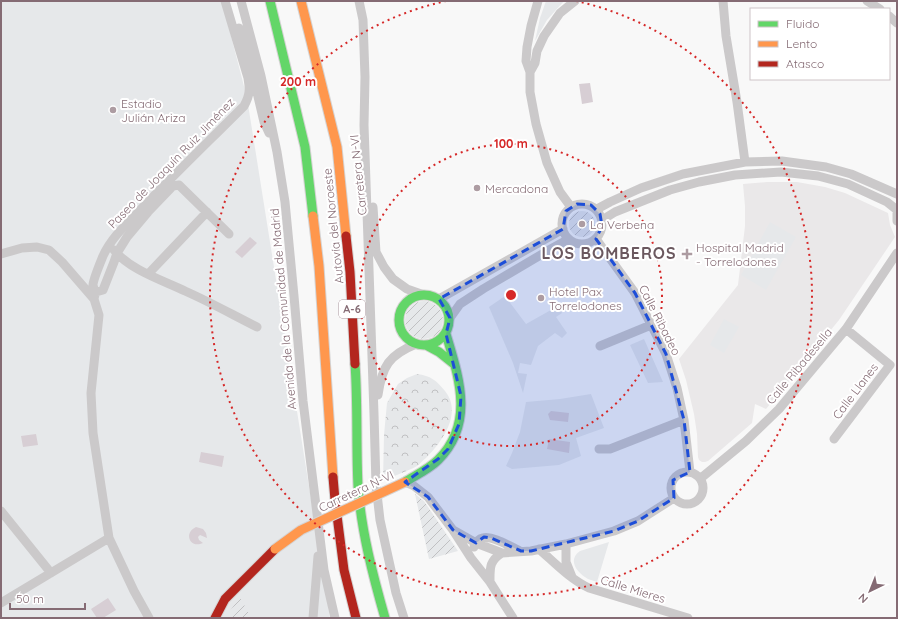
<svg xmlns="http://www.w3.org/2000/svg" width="898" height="619" font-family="Quicksand,sans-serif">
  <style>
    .built { fill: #eae8e9 }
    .green { fill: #e6e8ea }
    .forest { fill: url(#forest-crowns) }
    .garden { fill: url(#garden-furrows) }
    .water { fill: #d7ced4 }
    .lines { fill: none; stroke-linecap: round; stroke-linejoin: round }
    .fast-casing { stroke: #d5d3d3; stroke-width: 11 }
    .slow-casing { stroke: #d5d3d3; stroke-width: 11 }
    .jam-casing { stroke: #d5d3d3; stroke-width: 11 }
    .street { stroke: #cbc9ca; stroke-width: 9 }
    .fast { stroke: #63d668; stroke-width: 9 }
    .slow { stroke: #ff974d; stroke-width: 9 }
    .jam { stroke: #b3261e; stroke-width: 9 }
    .slow-bridge-casing { stroke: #d5d3d3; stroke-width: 11; stroke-linecap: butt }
    .slow-bridge { stroke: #ff974d; stroke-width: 9 }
    .marked { fill: #1d4ed8; fill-opacity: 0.2; stroke: #1d4ed8; stroke-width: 3; stroke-dasharray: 8 5; stroke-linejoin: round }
    .ring { fill: none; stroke: #d62828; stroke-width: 2; stroke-dasharray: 2 4 }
    .poi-dot { fill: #ad9ca2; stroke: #fff; stroke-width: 1.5 }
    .labels { text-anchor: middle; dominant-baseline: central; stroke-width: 4; stroke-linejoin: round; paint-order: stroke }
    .shield { fill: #fff; stroke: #aa979e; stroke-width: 1 }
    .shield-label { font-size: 11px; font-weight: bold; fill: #856b74 }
    .poi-label { font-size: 12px; fill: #856b74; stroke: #fff; text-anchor: start }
    .street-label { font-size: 12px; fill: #856b74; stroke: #fff }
    .district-label { font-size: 16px; font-weight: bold; letter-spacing: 1px; fill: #6b585f; stroke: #fff }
    .centre { fill: #d62828; stroke: #fff; stroke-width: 2 }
    .ring-label { font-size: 12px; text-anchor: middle; font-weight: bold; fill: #d62828; stroke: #fff; stroke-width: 4; stroke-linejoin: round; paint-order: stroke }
  </style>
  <defs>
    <pattern id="forest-crowns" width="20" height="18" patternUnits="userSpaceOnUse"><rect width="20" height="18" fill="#e6e8ea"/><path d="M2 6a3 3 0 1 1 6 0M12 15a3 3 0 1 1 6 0" fill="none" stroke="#c0c0c2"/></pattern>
    <pattern id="garden-furrows" width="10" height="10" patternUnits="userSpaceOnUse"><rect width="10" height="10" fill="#e6e8ea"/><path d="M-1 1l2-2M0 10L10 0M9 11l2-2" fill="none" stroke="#c0c0c2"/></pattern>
  </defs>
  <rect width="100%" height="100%" fill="#f8f8f8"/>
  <path class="built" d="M767,182H797L825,187L845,193L888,213L890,225L895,237L839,320L766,409L755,404L752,423L708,461L705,462H702L699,460L698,457L697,434L694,414L686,380L679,359L738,285L745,226V206L743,184Z"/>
  <path class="green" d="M1,1H222L247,98L330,618H1Z
    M546,1H564L547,20L535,41L540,18Z
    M770,222L796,237L766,290L741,275Z
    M505,296L526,324L558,306L562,313L556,317L567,333L562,338L555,333L538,346L531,365L520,363L518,373L527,374L523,393L513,363L489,307Z
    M724,319L739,327L724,353L710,345Z
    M644,339L663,382L648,383L630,345Z
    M591,394L604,428L576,438L581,456L559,465L512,469L506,466L512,453L520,432L526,402L560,399Z
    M609,542L597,582C594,581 591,580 588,579C577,573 567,560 580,551Z"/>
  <path class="forest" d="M417,374C431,376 436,380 445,391C463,413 442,442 426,458C423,460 420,464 417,466C408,471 393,476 383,481L384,435L387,403L398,384L407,378Z"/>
  <path class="garden" d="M569 224a13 13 0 1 1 26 0a13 13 0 1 1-26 0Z
    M405 320a19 19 0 1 1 38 0a19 19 0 1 1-38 0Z
    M415,494L424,501L458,551L429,559Z
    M240,597L251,618H225Z"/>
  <path class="water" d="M590,83L593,102L582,104L579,84Z
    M250,237L257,243L242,258L235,252Z
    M551,411L569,413L568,422L550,420L548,414Z
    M36,434L38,445L23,447L21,436Z
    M549,439L570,442L569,453L547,449Z
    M201,452L224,456L222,467L199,462Z
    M196,527L203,529L206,533L207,538L200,535L198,537L199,540L203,543C190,549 183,533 196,527Z
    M108,598L116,610L103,618H97L91,609Z"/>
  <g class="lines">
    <g class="fast-casing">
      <path id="fast" d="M270,1L305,147L313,216
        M399 320a25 25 0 1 1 50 0a25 25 0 1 1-50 0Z
        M426,345L439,352L454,364
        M355,364C358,405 356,446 358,486C361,530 373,576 385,618
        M405,482C416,475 429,469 438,460C475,423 459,378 446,334"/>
    </g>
    <g class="slow-casing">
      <path id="slow" d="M301,1L337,147L346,236
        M313,216L319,266L333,477"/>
    </g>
    <g class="jam-casing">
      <path id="jam" d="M346,236L350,272L355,364
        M333,477L335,500L344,570L356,618
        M215,618L225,599L275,549"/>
    </g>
    <path class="street" d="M241,1L261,76L277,152L285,202L294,296L303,401L324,570L335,618
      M359,1L363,20L365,77L364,125L374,414L376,485L380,520L396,593L404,618
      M538,1L531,26L527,47L526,61L530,72V92L536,124L547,163L560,192L571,207
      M723,1L726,36L737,102L745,162
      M867,1L880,9
      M889,16L897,23
      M239,28L248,54L264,122L269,133
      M530,72L535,63L537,51L544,36L560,13L575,1
      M562 224a20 20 0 1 1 40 0a20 20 0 1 1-40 0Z
      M373,207L376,252L384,267L393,279L407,289L424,295
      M597,209L610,202L641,188L683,174L745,162L782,161L826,167L851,174L897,194
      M897,213V221
      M602,220L615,212L670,190L699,182L735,175L781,172L818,176L848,184L887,202L897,210
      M596,239L635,293L666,354L677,388L684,420L690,472
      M114,250C130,270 162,280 185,291C210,302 233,315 257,327
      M1,254L22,248L37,247L49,250L62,262L94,299L99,315L91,393L93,433L109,538L134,591L149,618
      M149,274L151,271L207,212
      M96,292L103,290L114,262L117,253L127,237L148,212L173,186L179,185L182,188L229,234
      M94,299C97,289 94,292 93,285C93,280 101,261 103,256C112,236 130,221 144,206C177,172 211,139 244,106C250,95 250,90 248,78L225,1
      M439,299L563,229
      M450,318L460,304L483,289L549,250L569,239
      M600,346L651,325
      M378,395C382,366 389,355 416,344
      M834,439L890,365L846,329
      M599,449H610L684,420
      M671 488a16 16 0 1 1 32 0a16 16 0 1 1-32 0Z
      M701,478L746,441L779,409L846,329L897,253
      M405,482L414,486L428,497L453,530L471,558L490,582L513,618
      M1,511L51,573
      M453,530L476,543L502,553L531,551L566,544L614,531L638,521L674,498
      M566,544V562L572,577
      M474,547C476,542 478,539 483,538C492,535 511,547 520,551
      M539,549C555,563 570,579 589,588L688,618
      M490,582C490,568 489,561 502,553
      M1,603L109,538
      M313,618L318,556"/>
    <use href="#fast" class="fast"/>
    <use href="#slow" class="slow"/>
    <use href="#jam" class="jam"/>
    <g class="slow-bridge-casing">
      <path id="slow-bridge" d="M275,549L301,530L405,482"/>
    </g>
    <use href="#slow-bridge" class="slow-bridge"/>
  </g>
  <path class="marked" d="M577,204L591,205L600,214L602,226L596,239L635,293L666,354L684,420L690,472L673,480L674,498L638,521L614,531L531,551H521L491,538L484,537L476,543L453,530L428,497L405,482L438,459L448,449L459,424L461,396L446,334L450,318L439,299L563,229L566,211Z"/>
  <g class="ring">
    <circle cx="511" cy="295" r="151"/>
    <path d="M576 1A301 301 0 1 1 446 1"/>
  </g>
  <g class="poi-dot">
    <circle cx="113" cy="110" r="4"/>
    <circle cx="477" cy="188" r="4"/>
    <circle cx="582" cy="224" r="4"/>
    <path d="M685 248h4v4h4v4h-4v4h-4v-4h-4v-4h4z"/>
    <circle cx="541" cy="298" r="4"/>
  </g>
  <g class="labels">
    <rect class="shield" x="339" y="300" width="26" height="18" rx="3"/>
    <g class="shield-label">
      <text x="352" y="309">A-6</text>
    </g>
    <g class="poi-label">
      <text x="121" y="103">Estadio<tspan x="121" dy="14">Julián Ariza</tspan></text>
      <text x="485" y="188">Mercadona</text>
      <text x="590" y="224">La Verbena</text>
      <text x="696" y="247">Hospital Madrid<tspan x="696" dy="14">- Torrelodones</tspan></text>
      <text x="549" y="291">Hotel Pax<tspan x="549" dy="14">Torrelodones</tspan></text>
    </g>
    <g class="street-label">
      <text transform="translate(171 163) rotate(-46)">Paseo de Joaquín Ruiz Jiménez</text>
      <text transform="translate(358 175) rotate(-96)">Carretera N-VI</text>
      <text transform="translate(333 226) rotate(-96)">Autovía del Noroeste</text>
      <text transform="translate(283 309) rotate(-95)">Avenida de la Comunidad de Madrid</text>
      <text transform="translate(660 320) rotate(63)">Calle Ribadeo</text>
      <text transform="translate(799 366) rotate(-50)">Calle Ribadesella</text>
      <text transform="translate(855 391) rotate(-53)">Calle Llanes</text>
      <text transform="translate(356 491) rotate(-25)">Carretera N-VI</text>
      <text transform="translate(633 589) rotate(17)">Calle Mieres</text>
    </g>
    <g class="district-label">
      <text x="609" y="253">LOS BOMBEROS</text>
    </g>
  </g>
  <circle cx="511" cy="295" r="6" class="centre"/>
  <g class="ring-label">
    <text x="298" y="86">200 m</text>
    <text x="511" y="148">100 m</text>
  </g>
  <rect width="898" height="619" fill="none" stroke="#856b74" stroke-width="4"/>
  <rect x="750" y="8" width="140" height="72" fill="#ffffff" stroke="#cec4c7"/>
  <rect x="758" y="21" width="20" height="6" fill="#63d668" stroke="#cec4c7"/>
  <text x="786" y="28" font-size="12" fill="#856b74">Fluido</text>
  <rect x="758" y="41" width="20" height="6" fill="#ff974d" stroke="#cec4c7"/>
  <text x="786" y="48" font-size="12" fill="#856b74">Lento</text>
  <rect x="758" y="61" width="20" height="6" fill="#b3261e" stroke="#cec4c7"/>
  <text x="786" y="68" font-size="12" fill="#856b74">Atasco</text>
  <g transform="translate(870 591) rotate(223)" stroke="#ffffff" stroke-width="3" paint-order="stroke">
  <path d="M0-3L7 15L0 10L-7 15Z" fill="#856b74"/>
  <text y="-6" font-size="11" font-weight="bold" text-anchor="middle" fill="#856b74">N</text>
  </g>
  <path d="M10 603v6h75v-6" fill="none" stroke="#856b74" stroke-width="2"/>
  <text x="16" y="603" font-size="12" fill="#856b74" stroke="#ffffff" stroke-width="3" paint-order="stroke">50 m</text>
</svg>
